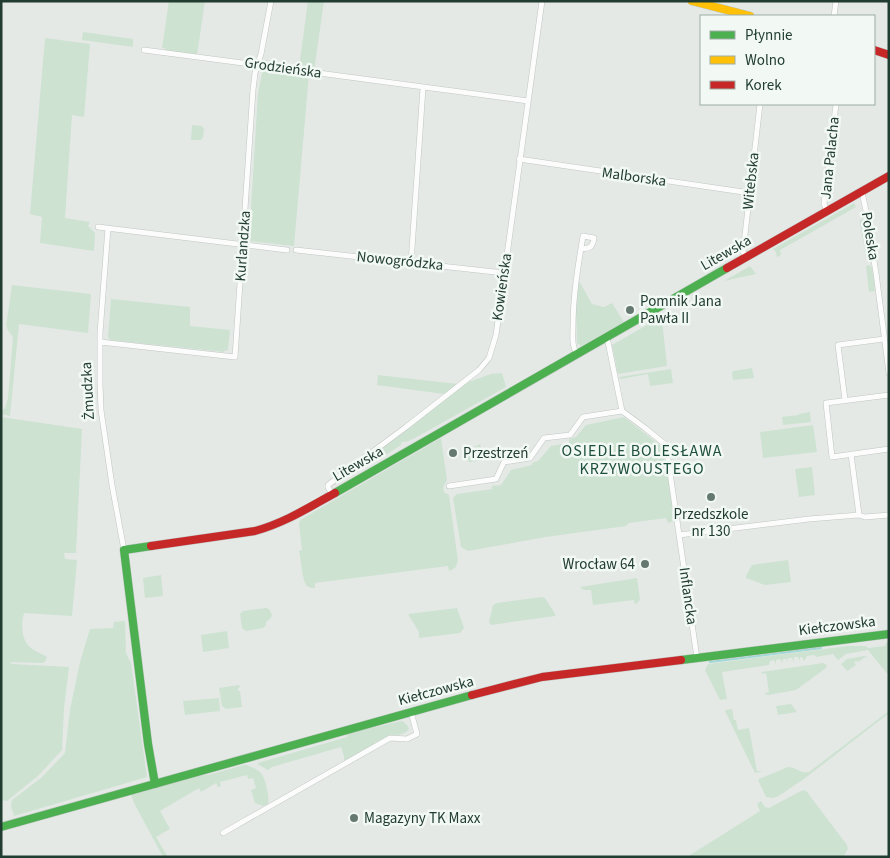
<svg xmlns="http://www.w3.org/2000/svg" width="890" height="858" font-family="'Source Sans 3',sans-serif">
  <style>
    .green { fill: #cde2d1 }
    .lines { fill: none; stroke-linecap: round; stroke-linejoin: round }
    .stream { stroke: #a4d8d7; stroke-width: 2 }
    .street-casing { stroke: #c1c6c3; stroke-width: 6 }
    .fast-casing { stroke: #bfc6c3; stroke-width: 9 }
    .slow-casing { stroke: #bfc6c3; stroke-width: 9 }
    .jam-casing { stroke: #bfc6c3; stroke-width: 9 }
    .street { stroke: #fbfcfb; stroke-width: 5 }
    .fast { stroke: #4caf50; stroke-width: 8 }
    .slow { stroke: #ffc107; stroke-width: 8 }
    .jam { stroke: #c62828; stroke-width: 8 }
    .poi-dot { fill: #657970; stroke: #f2f8f4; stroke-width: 2 }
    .labels { text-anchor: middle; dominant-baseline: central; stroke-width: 5; stroke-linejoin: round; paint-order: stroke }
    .street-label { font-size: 15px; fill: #213d31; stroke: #f2f8f4 }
    .poi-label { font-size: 15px; fill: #213d31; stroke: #f2f8f4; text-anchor: start }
    .neighbourhood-label { font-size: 16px; letter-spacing: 1px; fill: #1d4f3c; stroke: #f2f8f4 }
  </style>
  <rect width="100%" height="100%" fill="#e4e9e6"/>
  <path class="green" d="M169,1H205L197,55L166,51L165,48H162Z
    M308,1H324L314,71L299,68Z
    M83,32L133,39V47L82,40Z
    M45,38L90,44L84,117L72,115L65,218L90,222L88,226L95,233L94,251L40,243L42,217L30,214Z
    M263,68L309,74L294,246L249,241L258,93Z
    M192,125L202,126L204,129L203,137L201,140H191Z
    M854,203L856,207L780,250L781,255L777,257L776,252L773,249Z
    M863,219L865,220V221L870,252L869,255L866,257L860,223V220Z
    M869,265L872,267L875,291L869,292L866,266Z
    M750,266L756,274L724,281Z
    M579,281L592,304L604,307L612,303L624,322L581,346L577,343L576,308Z
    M12,285L91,294L88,333L19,324L10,416L1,414V411L5,408L8,398L13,337L9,332L6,326Z
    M111,299L190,307V326L230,330L228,350L224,351V352L110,340L108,337Z
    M661,317L662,320L667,366L618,374L612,345Z
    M752,368L754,378L733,380L732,374L733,371Z
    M671,369L673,383L650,386L648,374L621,379L619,377Z
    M502,373L506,387L415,438L406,442L405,441L401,443V445L384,456L334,485L336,480L389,442L470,381H471L491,374Z
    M378,375L458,384L444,394L377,385Z
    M810,412L811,422L783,425L782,417L799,415V414Z
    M1,417L82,429L76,553H64L65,559L77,560L72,616L24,613C21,623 21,639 30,647C34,651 42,654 47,657L45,662L42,663L10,662L12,664L69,667L64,708L62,750L39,775L7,801L1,800Z
    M624,417L661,446L668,475L674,521L668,523L666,518L629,523L626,526L546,537L468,551L461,547L453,498L457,494L492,489V486L501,485L511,470L532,465V463L538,461L551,446L569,443V439L576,437L586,425Z
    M813,425L817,452L763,458L760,432Z
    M441,438L447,480L443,487L444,492L449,495L458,561L455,568L449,571L448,566L315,583V588C312,588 310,588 307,586C302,581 301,558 299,551L302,550L299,524L300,520Z
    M480,444L484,460L469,462L464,452Z
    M812,467L815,495L799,497L795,469Z
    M788,560L791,582L765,585L746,578V576L752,565Z
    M161,575L163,596L145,598L143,578Z
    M637,578L640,600L635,605L634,600L593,605L591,590H584L580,587Z
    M542,597L545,598L555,614V616L491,625L489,622L493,605L497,603Z
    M266,608L269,609L272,615L270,619L266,622V625L263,628L246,631L242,628L240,614L243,611Z
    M457,608L464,628L460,633L419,638V632L408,614Z
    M125,621L126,653L131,663L147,777L14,816L11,806L12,800L41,778L65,753L70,710L80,662L90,629L113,628L114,622Z
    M227,631L229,648L203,652L201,635Z
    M889,642V676L868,650L846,654L838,660L833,654L816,657L814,655L807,656L804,661L802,657H800V661L798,657H794V662L792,658H788V663L787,659H783L782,663L780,659L776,660V664L774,660L770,661L769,665L722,672L727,699L720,700L705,670L708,664L848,646H866L868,648L885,646L886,643Z
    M864,656H867L858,662L857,661L854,662L856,665L847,671L841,664L847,659Z
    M823,663L827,665L826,668L796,690L768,695L765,694V693L769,692L766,673L761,674L762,672Z
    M239,685L240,687L238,688V691H240L242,707L226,709L222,706L219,688Z
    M219,698L220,711L185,715L183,701Z
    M791,704L797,712L778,715L776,706Z
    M732,709L734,720H736L738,730L749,728L757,771H763L755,773L725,711V710Z
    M889,711V713L804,779L777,797L773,798L766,797L758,780L759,779L788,767C796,767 801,774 809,772Z
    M402,721C405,723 408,725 409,729C404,737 394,733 386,737L344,761V756L341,747L272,767L268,770L257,764L258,763L347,737V735L354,732Z
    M244,765H247C251,767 257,769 261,773C265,778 270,797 268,804L263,806L255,803L251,790L256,788L253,778L248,779L247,775L220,782L221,786L218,787L216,783L201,792L199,788L160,811L170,829L156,837L168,857H163L134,803L131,794L192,777L212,774Z
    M804,790L807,792L847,845L848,849L843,857H687L760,811L757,804L761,801L765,807L769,808L799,792Z"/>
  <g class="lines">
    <path class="stream" d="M710,662L821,648"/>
    <g class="street-casing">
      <path id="street" d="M834,16L836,1
        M144,50L258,65L264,63L281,68L528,101
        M519,159L750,193
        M862,192L866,211L876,273L889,373
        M827,211L824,204L836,104
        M98,227L287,250
        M108,228L100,333V384L101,410L112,485L124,550
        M296,250L504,273
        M747,257L743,252L760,104
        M411,263L423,88
        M606,338L608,342L622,411L645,428L666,445L697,658
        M100,342L235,357L253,90L255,73L261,54L271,1
        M578,354C577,353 574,349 574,347C572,341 573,333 573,327C573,296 578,266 583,236L594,238C593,246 590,250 581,248
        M889,395L826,403L832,457L889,449
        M845,400L838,345L884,339
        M851,454L859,515
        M449,486L496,479L504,462L530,458L544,438L570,435L583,417L622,411
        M332,495L328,487V485L406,427L479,370L489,358L496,335L542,1
        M679,535L809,519L859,515L865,517L889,515
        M223,833L390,738L407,739L417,734L411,712"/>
    </g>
    <g class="fast-casing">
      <path id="fast" d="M335,493L727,268
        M151,546L124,550L148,744L155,784
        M681,660L889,634
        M1,827L472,695"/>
    </g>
    <g class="slow-casing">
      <path id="slow" d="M692,1L750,16"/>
    </g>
    <g class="jam-casing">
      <path id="jam" d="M874,50L889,55
        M727,268L889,176
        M151,546L255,531C284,523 308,508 335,493
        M472,695L542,677L681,660"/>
    </g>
    <use href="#street" class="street"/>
    <use href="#fast" class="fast"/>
    <use href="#slow" class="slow"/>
    <use href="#jam" class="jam"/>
  </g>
  <g class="poi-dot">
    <circle cx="630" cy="310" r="5"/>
    <circle cx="453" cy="453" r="5"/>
    <circle cx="711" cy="497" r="5"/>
    <circle cx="645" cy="564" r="5"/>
    <circle cx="354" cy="818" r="5"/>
  </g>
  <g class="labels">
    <g class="street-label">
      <text transform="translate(283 68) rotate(8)">Grodzieńska</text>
      <text transform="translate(830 158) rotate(-84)">Jana Palacha</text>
      <text transform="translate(634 177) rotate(8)">Malborska</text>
      <text transform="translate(751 181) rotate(-84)">Witebska</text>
      <text transform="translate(870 236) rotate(81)">Poleska</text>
      <text transform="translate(243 246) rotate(-86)">Kurlandzka</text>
      <text transform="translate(726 253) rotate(-30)">Litewska</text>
      <text transform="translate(400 261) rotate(6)">Nowogródzka</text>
      <text transform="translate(502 287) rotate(-82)">Kowieńska</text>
      <text transform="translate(88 391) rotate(-93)">Żmudzka</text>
      <text transform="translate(358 464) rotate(-30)">Litewska</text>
      <text transform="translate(688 596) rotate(82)">Inflancka</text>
      <text transform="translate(837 626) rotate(-7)">Kiełczowska</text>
      <text transform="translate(436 691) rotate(-15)">Kiełczowska</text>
    </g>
    <g class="poi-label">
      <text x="640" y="301">Pomnik Jana<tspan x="640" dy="17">Pawła II</tspan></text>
      <text x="463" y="453">Przestrzeń</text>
      <text x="711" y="514" text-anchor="middle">Przedszkole<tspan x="711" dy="17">nr 130</tspan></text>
      <text x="635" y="564" text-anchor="end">Wrocław 64</text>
      <text x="364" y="818">Magazyny TK Maxx</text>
    </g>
    <g class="neighbourhood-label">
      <text x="642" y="451">OSIEDLE BOLESŁAWA<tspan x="642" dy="18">KRZYWOUSTEGO</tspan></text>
    </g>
  </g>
  <rect width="890" height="858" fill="none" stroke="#213d31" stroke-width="5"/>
  <rect x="700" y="15" width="175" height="90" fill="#f2f8f4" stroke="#9eada6"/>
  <rect x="710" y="31" width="25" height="8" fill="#4caf50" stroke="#9eada6"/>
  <text x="745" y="40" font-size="15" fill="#213d31">Płynnie</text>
  <rect x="710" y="56" width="25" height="8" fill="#ffc107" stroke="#9eada6"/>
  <text x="745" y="65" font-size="15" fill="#213d31">Wolno</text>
  <rect x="710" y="81" width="25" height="8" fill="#c62828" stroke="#9eada6"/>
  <text x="745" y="90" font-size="15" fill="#213d31">Korek</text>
</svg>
